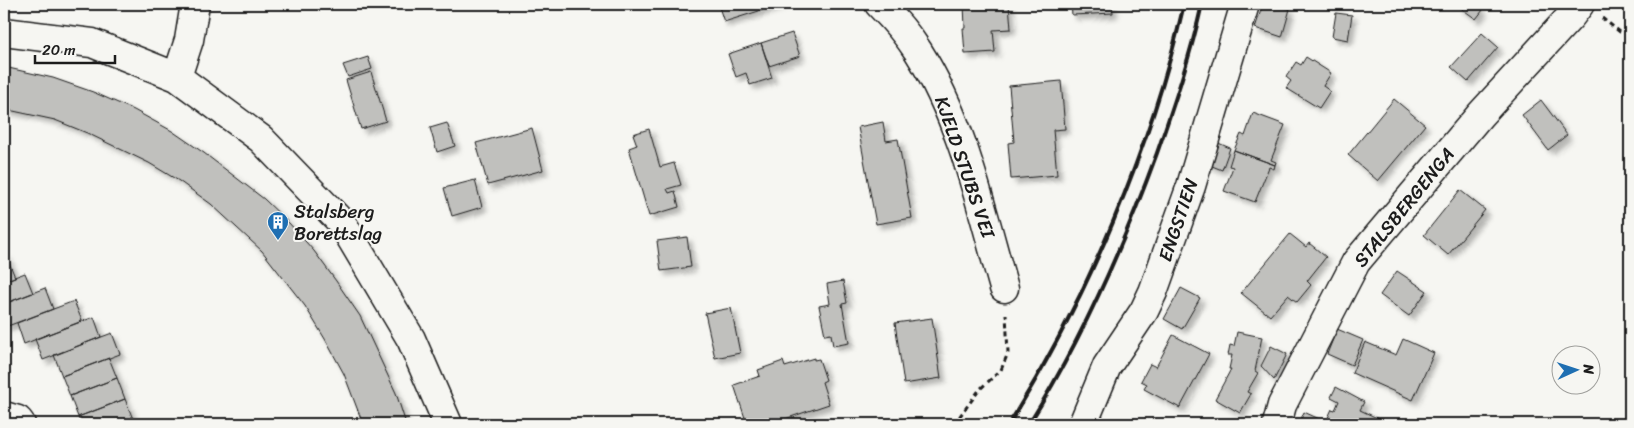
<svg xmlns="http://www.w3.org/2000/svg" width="1634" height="428" font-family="Sriracha,sans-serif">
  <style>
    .building { fill: #c0c0bd; stroke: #1c1c1c; filter: url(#shadow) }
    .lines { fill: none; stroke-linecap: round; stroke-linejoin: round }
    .minor-casing { stroke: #1c1c1c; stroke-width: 31 }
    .path { stroke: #1c1c1c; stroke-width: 3; stroke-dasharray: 5 4; stroke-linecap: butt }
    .minor { stroke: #f6f6f2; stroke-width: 28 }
    .rail { stroke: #1c1c1c; stroke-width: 4 }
    .labels { text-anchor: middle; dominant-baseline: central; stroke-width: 4; stroke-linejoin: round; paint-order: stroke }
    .street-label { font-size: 19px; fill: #1c1c1c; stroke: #f6f6f2 }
    .poi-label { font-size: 19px; fill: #1c1c1c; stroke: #f6f6f2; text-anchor: start }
  </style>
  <defs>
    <filter id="shadow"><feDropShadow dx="4.5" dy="4.5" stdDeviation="2.5" flood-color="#0004"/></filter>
  </defs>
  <rect width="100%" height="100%" fill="#f6f6f2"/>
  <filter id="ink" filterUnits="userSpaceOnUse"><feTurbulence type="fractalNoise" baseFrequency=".02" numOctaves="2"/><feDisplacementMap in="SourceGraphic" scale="10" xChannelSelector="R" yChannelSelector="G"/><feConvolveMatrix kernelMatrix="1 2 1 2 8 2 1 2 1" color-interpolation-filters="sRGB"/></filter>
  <g filter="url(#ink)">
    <path class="building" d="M718,4H781L724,22Z
      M964,4H1009L1011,29L993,30L995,52L965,54L963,28H965Z
      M1071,4H1112L1113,13L1072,15Z
      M1263,4H1272L1290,9L1282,37L1255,28Z
      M1460,4H1475L1483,10L1476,19L1458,6Z
      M1336,13L1352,15L1348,40L1332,37Z
      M792,33L800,56L769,66L761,43Z
      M1482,33L1498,47L1468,82L1451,67Z
      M761,43L772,78L750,85L746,73L736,77L728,54Z
      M368,57L372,69L348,77L343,65Z
      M1306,57L1331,73L1323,86L1330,91L1319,108L1286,88L1291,81L1286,77L1296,62L1301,65Z
      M4,67L53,78L93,92L134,110L172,131L204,153L264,199L289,223L314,251L336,281L360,316L396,393L406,424H363L344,374L325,339L305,306L262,251L211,204L179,181L149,163L87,133L55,120L4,109Z
      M371,72L386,121L361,129L346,80Z
      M1061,81L1065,129L1053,130L1057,175L1011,179L1008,143L1014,142L1009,86Z
      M1394,99L1425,125L1378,181L1348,155Z
      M1541,100L1567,135L1548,150L1522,115Z
      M1253,113L1285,125L1271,160L1276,162L1275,165L1234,150L1241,134L1245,136Z
      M883,122L886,141L898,139L912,218L876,224L858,127Z
      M447,123L455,146L437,152L430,128Z
      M532,128L543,170L488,185L476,143Z
      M649,129L660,167L674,163L681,185L667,189L669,193L675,191L679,207L649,216L629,148L637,145L633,134Z
      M1216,142L1230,148L1222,170L1207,164Z
      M1234,150L1275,165L1274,169L1269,167L1255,202L1224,191L1233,167L1229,166Z
      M475,180L482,207L452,216L444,188Z
      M1460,190L1485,210L1448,255L1424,235Z
      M1290,234L1306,247L1309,243L1326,257L1307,281L1311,285L1297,302L1288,295L1270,316L1241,293Z
      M687,237L691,267L661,271L657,241Z
      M6,255L15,277L4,281V256Z
      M1397,271L1427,291L1409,316L1380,295Z
      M25,273L33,293L4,304V281Z
      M843,281L847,303L842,304L849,343L833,346L831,334L825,335L819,306L830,304L827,284Z
      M45,288L53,309L5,327L4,304Z
      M1181,288L1200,298L1182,329L1164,319Z
      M74,301L82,321L24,344L17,323Z
      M731,308L740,353L715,358L705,313Z
      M94,317L101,337L43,360L35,339Z
      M932,318L941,378L904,384L895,323Z
      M1337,329L1363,340L1352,365L1327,354Z
      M1237,332L1262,337L1255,371L1258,373L1247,392L1251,394L1240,413L1215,399L1231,369H1229L1232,355H1228L1230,345L1234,346Z
      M112,333L120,354L62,376L54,355Z
      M1173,335L1209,354L1180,408L1144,389L1147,384L1141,381L1150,364L1156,367Z
      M1403,339L1434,353L1413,400L1352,373L1365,342L1396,355Z
      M1271,346L1287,354L1274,380L1261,366Z
      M109,358L117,378L70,396L62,376Z
      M814,358V360L819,359L826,380L822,382L829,404L770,424H747L734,385L760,376L758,370L783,361L785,367Z
      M117,378L125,399L78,417L70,396Z
      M1336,387L1364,402L1360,410L1390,424H1299L1304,412L1326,422L1332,409L1335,410L1339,401L1331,397Z
      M125,399L133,419L120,424H81L78,417Z"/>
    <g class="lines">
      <g class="minor-casing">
        <path id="minor" d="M879,4C893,18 907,34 918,51C963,122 981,208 1004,288
          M4,32L92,43L177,77L261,139L342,223L411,339L448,424
          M177,77L189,40L195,4
          M4,416L18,420L21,424
          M1083,424L1107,366L1144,311L1153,292L1191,186L1245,4
          M1277,424L1282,405L1356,262L1480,115L1571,16L1580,4"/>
      </g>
      <path class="path" d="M1602,18L1620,32L1630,34
        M954,424L980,389L1001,370L1008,353L1006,314"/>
      <use href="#minor" class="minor"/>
      <path class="rail" d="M1009,424C1087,299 1151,148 1184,4
        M1029,424C1082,340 1123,246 1157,153C1174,104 1191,54 1202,4"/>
    </g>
  </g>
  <defs>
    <g id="building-pin" transform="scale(1.125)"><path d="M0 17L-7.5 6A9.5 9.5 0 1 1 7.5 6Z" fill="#1f6fb2" stroke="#f6f6f2"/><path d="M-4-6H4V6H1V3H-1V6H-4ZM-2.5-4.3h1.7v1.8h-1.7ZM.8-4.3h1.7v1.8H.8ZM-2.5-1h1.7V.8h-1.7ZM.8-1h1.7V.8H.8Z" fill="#fff"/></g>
  </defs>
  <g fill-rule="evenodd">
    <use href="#building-pin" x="278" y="222"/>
  </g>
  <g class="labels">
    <g class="street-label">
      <text transform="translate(965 167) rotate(71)">KJELD STUBS VEI</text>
      <text transform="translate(1404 207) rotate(-51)">STALSBERGENGA</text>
      <text transform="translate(1178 220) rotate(-71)">ENGSTIEN</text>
    </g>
    <g class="poi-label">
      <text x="294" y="211">Stalsberg<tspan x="294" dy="22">Borettslag</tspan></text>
    </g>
  </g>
  <rect width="1634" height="428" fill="none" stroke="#f6f6f2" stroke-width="20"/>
  <rect x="10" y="10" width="1614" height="408" fill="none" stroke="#1c1c1c" stroke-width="2" filter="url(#ink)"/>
  <g transform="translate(1576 370) rotate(87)"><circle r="24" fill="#f6f6f2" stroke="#9f9f9c"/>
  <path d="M0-4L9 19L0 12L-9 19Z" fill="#1f6fb2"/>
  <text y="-8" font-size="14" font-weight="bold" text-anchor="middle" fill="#1c1c1c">N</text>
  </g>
  <path d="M35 55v8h80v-8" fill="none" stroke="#1c1c1c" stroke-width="2.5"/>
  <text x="42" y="55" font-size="15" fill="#1c1c1c" stroke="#f6f6f2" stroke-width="4" paint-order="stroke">20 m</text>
</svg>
